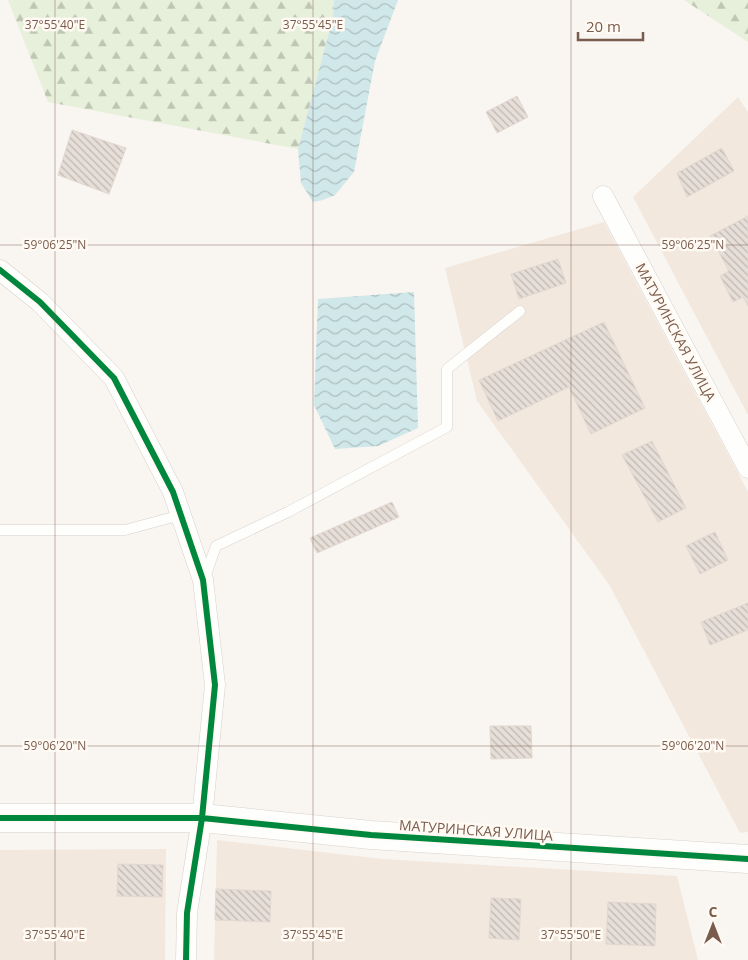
<svg xmlns="http://www.w3.org/2000/svg" width="748" height="960" font-family="'Open Sans',sans-serif">
  <style>
    .residential { fill: #f2e8de }
    .forest { fill: url(#forest-firs) }
    .water { fill: url(#water-waves) }
    .building { fill: url(#building-back-hatch); stroke: #e2d8d2 }
    .lines { fill: none; stroke-linecap: round; stroke-linejoin: round }
    .lane-casing { stroke: #d7d1cb; stroke-width: 11 }
    .street-casing { stroke: #d7d1cb; stroke-width: 21 }
    .secondary-casing { stroke: #d9d2cb; stroke-width: 29 }
    .lane { stroke: #fefefd; stroke-width: 10 }
    .street { stroke: #fefefd; stroke-width: 20 }
    .secondary { stroke: #fefefd; stroke-width: 28 }
    .cycleway-casing { stroke: #fffaf3; stroke-width: 9 }
    .cycleway { stroke: #00873e; stroke-width: 6 }
    .ticks { fill: none; stroke: #7a5c4d; stroke-width: 1; stroke-opacity: 0.45 }
    .labels { text-anchor: middle; dominant-baseline: central; stroke-width: 5; stroke-linejoin: round; paint-order: stroke }
    .street-label { font-size: 14px; fill: #7a5c4d; stroke: #fffaf3 }
    .ticks-label { font-size: 12px; text-anchor: middle; fill: #7a5c4d; stroke: #fffaf3; stroke-width: 5; stroke-linejoin: round; paint-order: stroke }
  </style>
  <defs>
    <pattern id="forest-firs" width="22" height="20" patternUnits="userSpaceOnUse" patternTransform="scale(1.25)"><rect width="22" height="20" fill="#e7f0db"/><path d="M5 1l3.5 6h-7zM16 11l3.5 6h-7z" fill="#c0c6b4"/></pattern>
    <pattern id="water-waves" width="16" height="10" patternUnits="userSpaceOnUse" patternTransform="scale(1.25)"><rect width="16" height="10" fill="#d0e8ea"/><path d="M0 5q4-4 8 0t8 0" fill="none" stroke="#aebfc0"/></pattern>
    <pattern id="building-back-hatch" width="6" height="6" patternUnits="userSpaceOnUse" patternTransform="scale(1.25)"><rect width="6" height="6" fill="#e6ded7"/><path d="M-1 5l2 2M0 0l6 6M5-1l2 2" fill="none" stroke="#bfb7b1"/></pattern>
  </defs>
  <rect width="100%" height="100%" fill="#f9f5f0"/>
  <path class="residential" d="M738,97L748,112V415L633,197Z
    M604,222L748,492V832L740,833L610,586L477,401L445,268Z
    M217,840L382,859L677,876L698,960H214Z
    M166,849L165,960H0V850Z"/>
  <path class="forest" d="M8,0H334L333,17L298,149L48,102Z
    M684,0H748V42Z"/>
  <path class="water" d="M334,0H398L375,61L354,172L335,195L323,200L313,202L301,183L298,149L333,17Z
    M414,292L418,428L378,446L335,449L314,405L318,299Z"/>
  <path class="building" d="M517,96L528,117L497,133L486,112Z
    M72,130L126,148L109,194L58,175Z
    M722,148L734,171L687,197L677,173Z
    M748,216V306L743,297L733,302L720,276L729,271L710,236Z
    M558,259L566,283L519,299L511,274Z
    M604,322L645,408L591,434L569,387L498,421L479,380Z
    M652,441L686,508L658,522L622,455Z
    M392,502L399,517L317,553L310,538Z
    M715,532L728,560L700,574L686,546Z
    M748,603V630L710,645L701,622Z
    M490,726H531L532,758L491,759Z
    M118,864L163,865L162,897L117,896Z
    M216,889L271,891L270,922L215,920Z
    M491,898L521,899L519,940L489,938Z
    M608,902L656,904L655,946L606,944Z"/>
  <g class="lines">
    <g class="lane-casing">
      <path id="lane" d="M0,530H125L181,515
        M205,577L216,546L288,512L447,427V369L520,311"/>
    </g>
    <g class="street-casing">
      <path id="street" d="M603,196L748,468
        M0,270L40,302L114,378L173,492L203,580L215,685L202,818L187,913L186,960"/>
    </g>
    <g class="secondary-casing">
      <path id="secondary" d="M0,818H202L371,835L748,859"/>
    </g>
    <use href="#lane" class="lane"/>
    <use href="#street" class="street"/>
    <use href="#secondary" class="secondary"/>
    <g class="cycleway-casing">
      <path id="cycleway" d="M0,270L40,302L114,378L173,492L203,580L215,685L202,818L187,913L186,960
        M0,818H202L371,835L748,859"/>
    </g>
    <use href="#cycleway" class="cycleway"/>
  </g>
  <path class="ticks" d="M55,0V960M313,0V960M571,0V960M0,245H748M0,746H748"/>
  <g class="labels">
    <g class="street-label">
      <text transform="translate(676 332) rotate(62)">МАТУРИНСКАЯ УЛИЦА</text>
      <text transform="translate(476 830) rotate(4)">МАТУРИНСКАЯ УЛИЦА</text>
    </g>
  </g>
  <g class="ticks-label">
    <text x="55" y="29">37°55'40"E</text>
    <text x="313" y="29">37°55'45"E</text>
    <text x="55" y="249">59°06'25"N</text>
    <text x="693" y="249">59°06'25"N</text>
    <text x="55" y="750">59°06'20"N</text>
    <text x="693" y="750">59°06'20"N</text>
    <text x="55" y="939">37°55'40"E</text>
    <text x="313" y="939">37°55'45"E</text>
    <text x="571" y="939">37°55'50"E</text>
  </g>
  <g transform="translate(713 925)" stroke="#fffaf3" stroke-width="4" paint-order="stroke">
  <path d="M0-4L9 19L0 12L-9 19Z" fill="#7a5c4d"/>
  <text y="-8" font-size="14" font-weight="bold" text-anchor="middle" fill="#7a5c4d">С</text>
  </g>
  <path d="M578 32v8h65v-8" fill="none" stroke="#7a5c4d" stroke-width="2.5"/>
  <text x="586" y="32" font-size="15" fill="#7a5c4d" stroke="#fffaf3" stroke-width="4" paint-order="stroke">20 m</text>
</svg>
